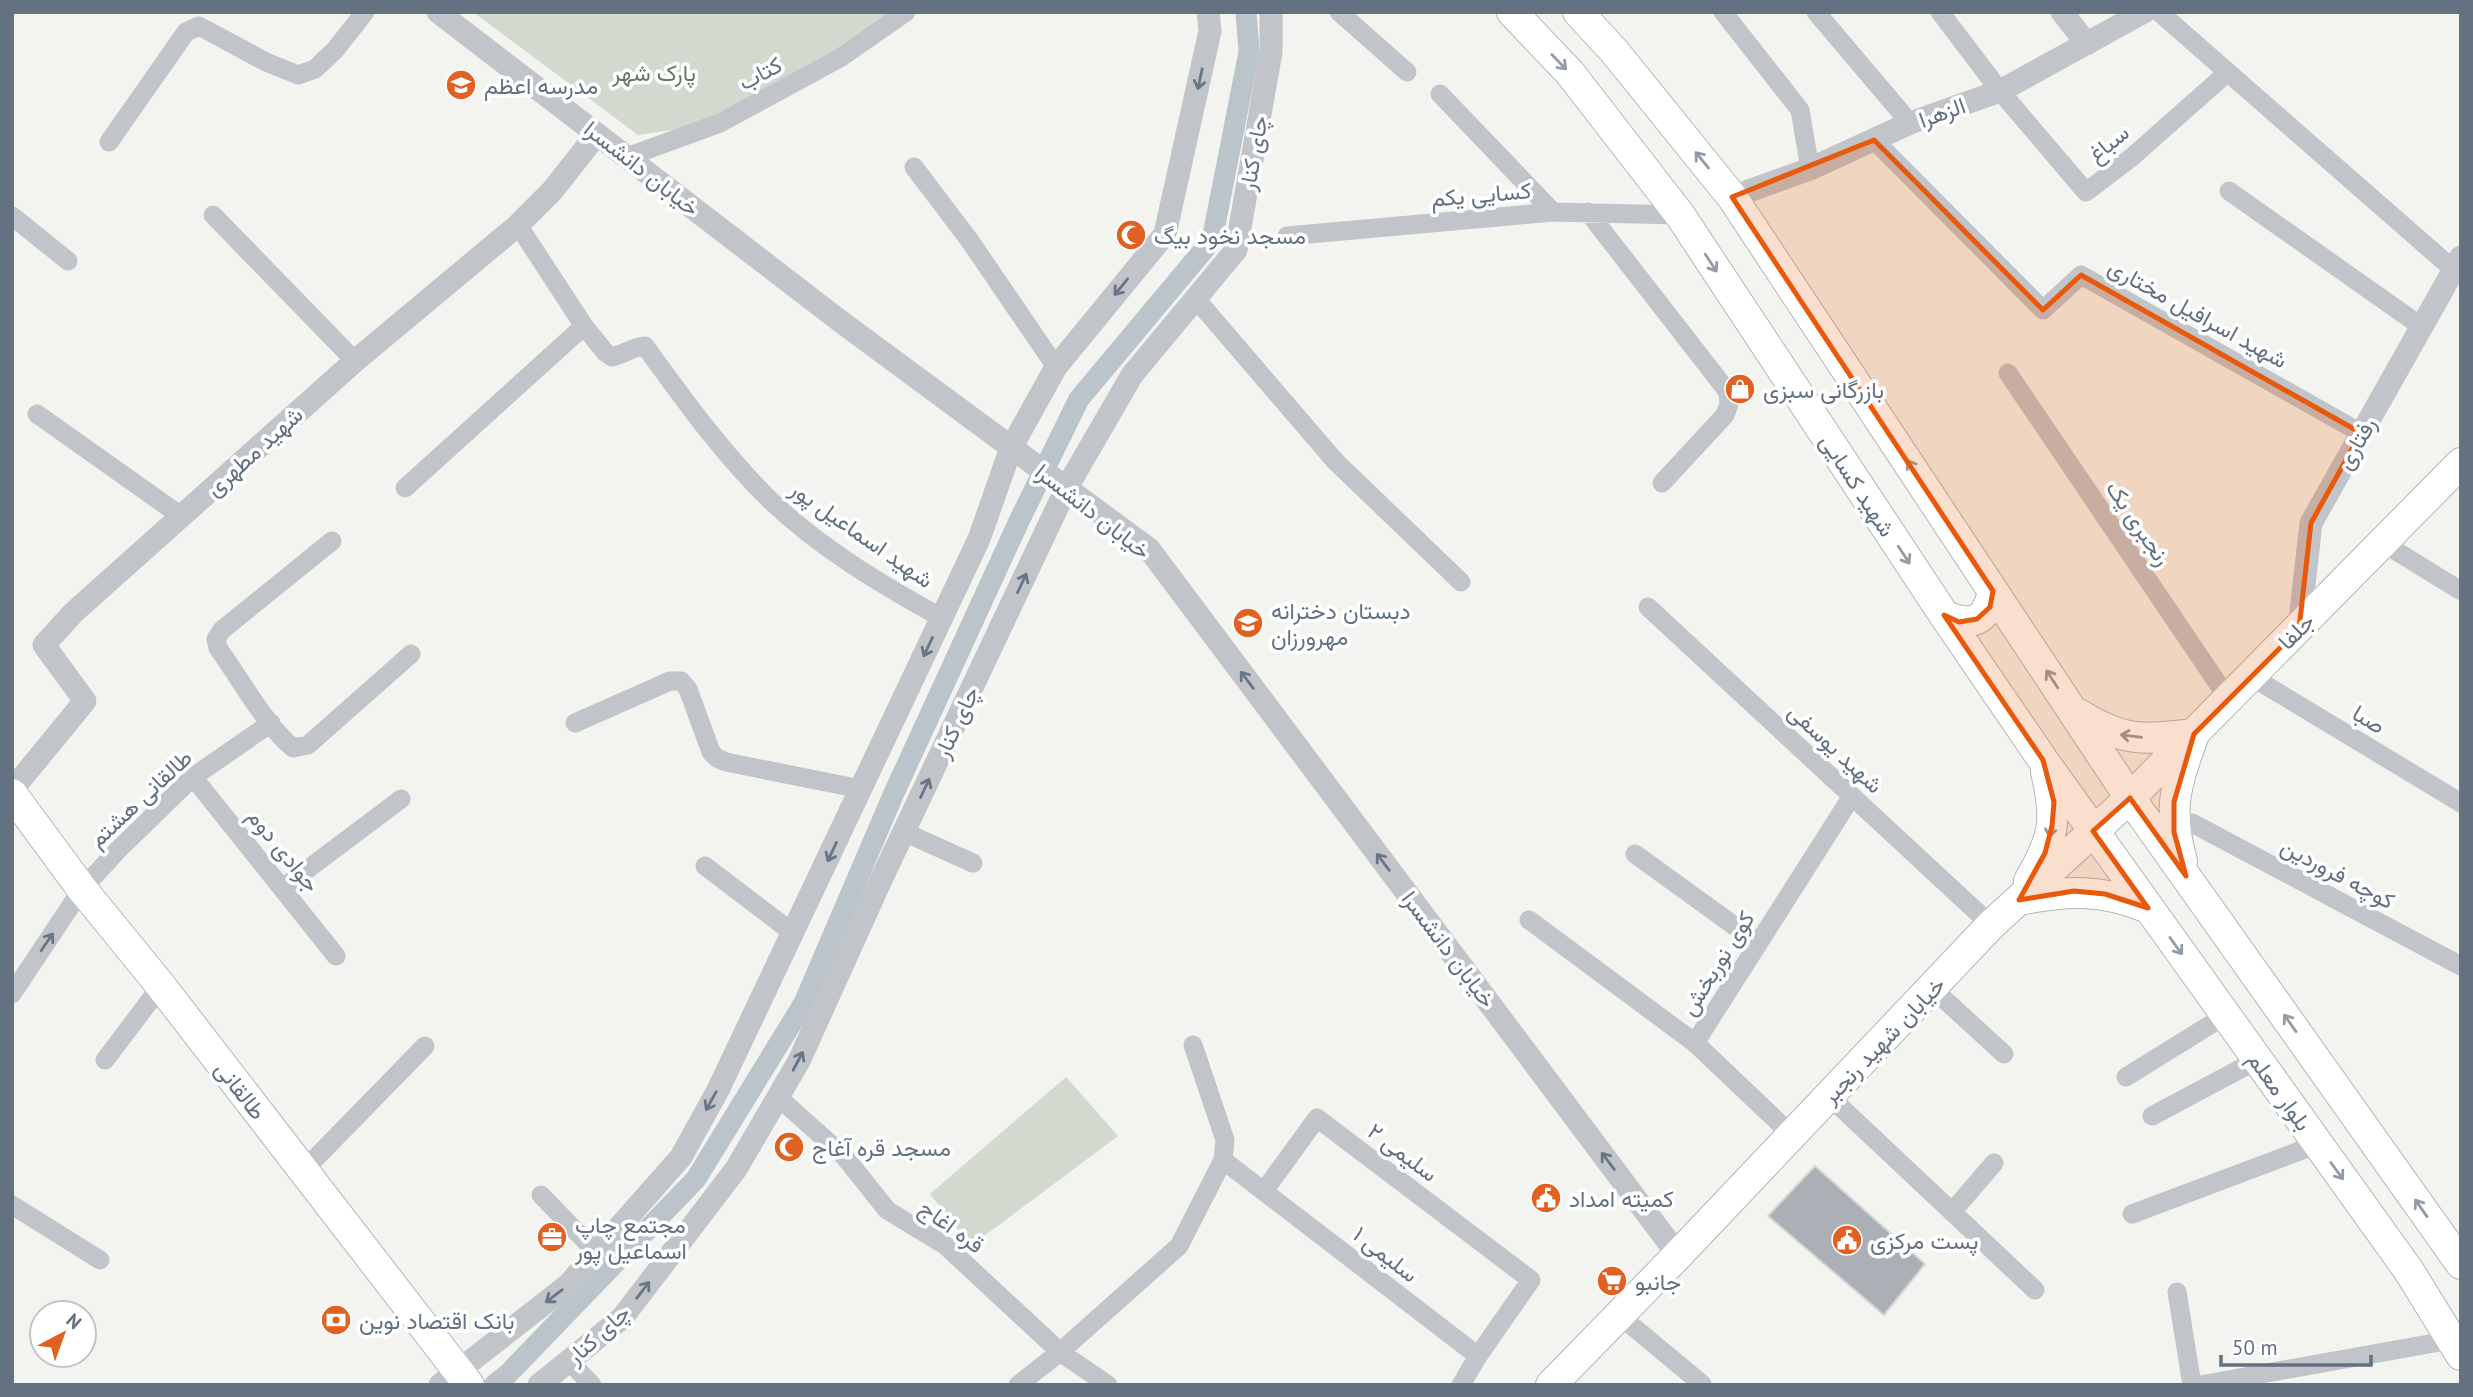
<svg xmlns="http://www.w3.org/2000/svg" width="2473" height="1397" font-family="'PT Sans',Vazirmatn,sans-serif">
  <style>
    .green { fill: #d2d9cf }
    .lines { fill: none; stroke-linecap: round; stroke-linejoin: round }
    .canal { stroke: #bac4ca; stroke-width: 21 }
    .building { fill: #aab0b6; stroke: #d5d5d2; stroke-width: 2 }
    .primary-casing { stroke: #b2b6ba; stroke-width: 32 }
    .minor { stroke: #c1c4c8; stroke-width: 19 }
    .tertiary { stroke: #c1c4c8; stroke-width: 23 }
    .primary { stroke: #fff; stroke-width: 30 }
    .oneway { stroke: #929ca7 }
    .oneway2 { stroke: #687585 }
    .marked { fill: #e8590c; fill-opacity: 0.2; stroke: #e8590c; stroke-width: 5; stroke-linejoin: round }
    .labels { text-anchor: middle; dominant-baseline: central; stroke-width: 7; stroke-linejoin: round; paint-order: stroke }
    .park-label { font-size: 23px; fill: #647862; stroke: #fff }
    .street-label { font-size: 23px; fill: #637181; stroke: #fff }
    .poi-label { font-size: 23px; fill: #637181; stroke: #fff; text-anchor: start }
  </style>
  <rect width="100%" height="100%" fill="#f3f4ef"/>
  <path class="green" d="M473,12H899L720,123L638,135Z
    M1066,1077L1118,1136L971,1246L930,1194Z"/>
  <g class="lines">
    <path class="canal" d="M494,1385L508,1374L696,1179L804,1003L894,793L1020,519L1079,399L1212,240L1249,52L1246,12"/>
  </g>
  <path class="building" d="M1815,1166L1925,1264L1884,1315L1768,1216Z"/>
  <g class="lines">
    <g class="primary-casing">
      <path id="primary" d="M1512,12L1570,73L1680,215L1944,615L2043,760L2409,1271L2461,1355
        M1578,12L1614,51L1732,197L2130,798L2461,1264
        M1944,615C1972,628 1987,621 1993,591
        M2077,713C2123,742 2141,740 2194,734C2176,785 2167,808 2182,861
        M12,794L82,889L161,986L469,1385
        M2029,881C2054,838 2058,820 2046,772
        M2019,900C2068,890 2102,889 2148,908
        M1551,1385L1678,1255L1991,925L2130,798L2461,463"/>
    </g>
    <path class="minor" d="M1339,12L1407,72
      M1723,12L1800,110L1810,169
      M1816,12L1910,123
      M1940,12L2000,91L2086,192L2132,157L2228,72
      M2159,12L2454,270
      M1440,94L1553,212
      M1874,140L2043,310L2081,275L2361,433
      M109,142L186,32L199,26L266,62L298,75L315,69L335,50L365,12
      M627,157L720,123L840,58L906,12
      M914,167L970,241L1056,367
      M2229,191L2422,327
      M1588,212L1728,392L1729,404L1725,415L1662,483
      M213,215L355,361
      M12,216L68,261
      M518,225L584,326L605,352L612,357C625,354 632,347 645,346C684,400 723,454 770,500C820,548 882,585 942,618
      M1287,236L1553,212L1680,215
      M1196,299L1335,461L1461,582
      M2008,373L2229,700
      M37,414L181,516
      M405,488L584,326
      M332,541L222,630L216,639L218,648C239,677 266,726 293,748L308,745L411,654
      M2383,543L2461,591
      M1648,607L1991,925
      M2252,677L2461,803
      M575,723L670,681H681L688,689L711,752L717,758L726,762L861,789
      M193,777L336,956
      M2192,823L2461,966
      M904,832L973,863
      M1635,854L1758,943
      M705,866L793,933
      M284,887L401,799
      M1529,920L1695,1043
      M1933,989L2004,1054
      M12,994L82,889L117,851L193,777L271,723
      M105,1060L161,986
      M2126,1077L2226,1015
      M778,1097L844,1156L887,1210L946,1246L1060,1352L1108,1385
      M1830,1097L2035,1290
      M2152,1116L2257,1060
      M1792,1135L1695,1043L1852,796
      M1223,1160L1478,1356
      M303,1171L425,1046
      M1264,1191L1317,1118L1531,1280L1478,1356L1461,1385
      M541,1195L597,1253
      M12,1205L100,1260
      M1952,1212L1994,1163
      M2132,1214L2318,1144
      M2177,1292L2192,1385
      M1619,1315L1702,1384
      M569,1361L592,1385
      M1018,1385L1060,1352L1179,1246L1223,1160L1225,1140L1193,1045
      M2200,1385L2451,1340"/>
    <path class="tertiary" d="M438,12L840,321L1149,549L1678,1255
      M2062,12L2087,44
      M1732,197L1810,169L1910,123L2000,91L2144,12
      M2299,629L2311,523L2461,257
      M12,790L85,701L44,645L73,613L355,361L518,225L552,191L597,134
      M440,1385L568,1285L681,1157L718,1090L979,539L1011,448L1056,367L1165,234L1210,31L1208,12
      M539,1385L622,1318L736,1169L799,1061L880,882L1066,489L1132,375L1236,250L1271,52V12"/>
    <use href="#primary" class="primary"/>
  </g>
  <defs><path id="oneway-shaft" d="M-6 0H5M1.5-3L5.5 0L1.5 3" fill="none" stroke-width="1.6" stroke-linecap="round" stroke-linejoin="round" transform="scale(1.75)"/></defs>
  <g class="oneway">
    <use href="#oneway-shaft" transform="translate(1559 62) rotate(46)"/>
    <use href="#oneway-shaft" transform="translate(1702 160) rotate(-129)"/>
    <use href="#oneway-shaft" transform="translate(1711 263) rotate(57)"/>
    <use href="#oneway-shaft" transform="translate(1913 469) rotate(-123)"/>
    <use href="#oneway-shaft" transform="translate(1904 555) rotate(57)"/>
    <use href="#oneway-shaft" transform="translate(2052 679) rotate(-123)"/>
    <use href="#oneway-shaft" transform="translate(2131 736) rotate(-172)"/>
    <use href="#oneway-shaft" transform="translate(2051 827) rotate(100)"/>
    <use href="#oneway-shaft" transform="translate(2176 946) rotate(54)"/>
    <use href="#oneway-shaft" transform="translate(2290 1023) rotate(-125)"/>
    <use href="#oneway-shaft" transform="translate(2337 1171) rotate(54)"/>
    <use href="#oneway-shaft" transform="translate(2421 1208) rotate(-125)"/>
  </g>
  <g class="oneway2">
    <use href="#oneway-shaft" transform="translate(1200 79) rotate(102)"/>
    <use href="#oneway-shaft" transform="translate(1121 287) rotate(129)"/>
    <use href="#oneway-shaft" transform="translate(1022 583) rotate(-65)"/>
    <use href="#oneway-shaft" transform="translate(928 647) rotate(115)"/>
    <use href="#oneway-shaft" transform="translate(1247 680) rotate(-127)"/>
    <use href="#oneway-shaft" transform="translate(925 788) rotate(-65)"/>
    <use href="#oneway-shaft" transform="translate(832 852) rotate(115)"/>
    <use href="#oneway-shaft" transform="translate(1383 862) rotate(-127)"/>
    <use href="#oneway-shaft" transform="translate(47 942) rotate(-56)"/>
    <use href="#oneway-shaft" transform="translate(798 1061) rotate(-62)"/>
    <use href="#oneway-shaft" transform="translate(711 1101) rotate(119)"/>
    <use href="#oneway-shaft" transform="translate(1608 1161) rotate(-127)"/>
    <use href="#oneway-shaft" transform="translate(643 1290) rotate(-53)"/>
    <use href="#oneway-shaft" transform="translate(554 1296) rotate(143)"/>
  </g>
  <path class="marked" d="M1874,140L2043,310L2081,275L2361,433L2311,523L2299,629L2194,734L2174,802V832L2186,876L2130,798L2093,831L2148,908L2105,894L2074,891L2019,900L2045,853L2052,826L2054,802L2043,760L1944,615L1959,622L1977,619L1990,607L1993,591L1732,197Z"/>
  <defs>
    <g id="school-disc" transform="scale(1.575)"><circle r="9.5" fill="#e16122" stroke="#fff"/><path d="M0-5L7-2L0 1L-7-2ZM-4 1L0 2.5L4 1V4Q0 6-4 4Z" fill="#fff"/></g>
    <g id="mosque-disc" transform="scale(1.575)"><circle r="9.5" fill="#e16122" stroke="#fff"/><path d="M3.5-4.9A6 6 0 1 0 3.5 4.9A5 5 0 1 1 3.5-4.9Z" fill="#fff"/></g>
    <g id="shop-disc" transform="scale(1.575)"><circle r="9.5" fill="#e16122" stroke="#fff"/><path d="M-5-2.5h2.3a2.7 3.5 0 0 1 5.4 0H5L5.5 6h-11ZM-1.5-2.5h3a1.5 2.3 0 0 0-3 0Z" fill="#fff"/></g>
    <g id="civic-disc" transform="scale(1.575)"><circle r="9.5" fill="#e16122" stroke="#fff"/><path d="M-.6-6.5H3V-4.5H.6V-3L4-1V1h2V6H-6V1h2V-1L-.6-3ZM-1.2 2.5V6h2.4V2.5Z" fill="#fff"/></g>
    <g id="office-disc" transform="scale(1.575)"><circle r="9.5" fill="#e16122" stroke="#fff"/><path d="M-6-3h4V-5.5h4V-3h4V5H-6ZM-1-4.5V-3h2v-1.5ZM-6 0V1H6V0Z" fill="#fff"/></g>
    <g id="supermarket-disc" transform="scale(1.575)"><circle r="9.5" fill="#e16122" stroke="#fff"/><path d="M-6-5.5h2.5l.6 2H6L4.5 2H-2.5L-4.4-4H-6ZM-1.5 3.2a1.3 1.3 0 1 0 .1 0ZM3 3.2a1.3 1.3 0 1 0 .1 0Z" fill="#fff"/></g>
    <g id="bank-disc" transform="scale(1.575)"><circle r="9.5" fill="#e16122" stroke="#fff"/><path d="M-6-4H6V4H-6ZM0-2.3a2.3 2.3 0 1 0 0 4.6a2.3 2.3 0 1 0 0-4.6Z" fill="#fff"/></g>
  </defs>
  <g fill-rule="evenodd">
    <use href="#school-disc" x="461" y="85"/>
    <use href="#mosque-disc" x="1131" y="235"/>
    <use href="#shop-disc" x="1740" y="389"/>
    <use href="#school-disc" x="1248" y="623"/>
    <use href="#mosque-disc" x="789" y="1147"/>
    <use href="#civic-disc" x="1546" y="1198"/>
    <use href="#office-disc" x="552" y="1237"/>
    <use href="#civic-disc" x="1847" y="1240"/>
    <use href="#supermarket-disc" x="1612" y="1281"/>
    <use href="#bank-disc" x="336" y="1320"/>
  </g>
  <g class="labels">
    <g class="park-label">
      <text x="654" y="72">پارک شهر</text>
    </g>
    <g class="street-label">
      <text transform="translate(760 73) rotate(-28)">کتاب</text>
      <text transform="translate(1942 112) rotate(-20)">الزهرا</text>
      <text transform="translate(2108 143) rotate(-39)">سباغ</text>
      <text transform="translate(1253 153) rotate(-80)">چای کنار</text>
      <text transform="translate(642 168) rotate(38)">خیابان دانشسرا</text>
      <text transform="translate(1481 194) rotate(-5)">کسایی یکم</text>
      <text transform="translate(2198 313) rotate(29)">شهید اسرافیل مختاری</text>
      <text transform="translate(2356 443) rotate(-60)">رفتاری</text>
      <text transform="translate(254 451) rotate(-42)">شهید مطهری</text>
      <text transform="translate(1858 485) rotate(57)">شهید کسایی</text>
      <text transform="translate(1093 511) rotate(38)">خیابان دانشسرا</text>
      <text transform="translate(2139 523) rotate(56)">رنجبری یک</text>
      <text transform="translate(862 534) rotate(35)">شهید اسماعیل پور</text>
      <text transform="translate(2296 631) rotate(-45)">جلفا</text>
      <text transform="translate(2369 719) rotate(31)">صبا</text>
      <text transform="translate(956 722) rotate(-65)">چای کنار</text>
      <text transform="translate(1836 748) rotate(43)">شهید یوسفی</text>
      <text transform="translate(140 798) rotate(-43)">طالقانی هشتم</text>
      <text transform="translate(284 850) rotate(51)">جوادی دوم</text>
      <text transform="translate(2338 873) rotate(28)">کوچه فروردین</text>
      <text transform="translate(1449 949) rotate(53)">خیابان دانشسرا</text>
      <text transform="translate(1717 963) rotate(-58)">کوی نوربخش</text>
      <text transform="translate(1883 1040) rotate(-46)">خیابان شهید رنجبر</text>
      <text transform="translate(241 1090) rotate(52)">طالقانی</text>
      <text transform="translate(2280 1091) rotate(54)">بلوار معلم</text>
      <text transform="translate(1403 1152) rotate(37)">سلیمی ۲</text>
      <text transform="translate(952 1226) rotate(36)">قره اغاج</text>
      <text transform="translate(1386 1254) rotate(38)">سلیمی ۱</text>
      <text transform="translate(598 1334) rotate(-42)">چای کنار</text>
    </g>
    <g class="poi-label">
      <text x="484" y="85">مدرسه اعظم</text>
      <text x="1154" y="235">مسجد نخود‌ بیگ</text>
      <text x="1763" y="389">بازرگانی سبزی</text>
      <text x="1271" y="610">دبستان دخترانه<tspan x="1271" dy="26">مهرورزان</tspan></text>
      <text x="812" y="1147">مسجد قره آغاج</text>
      <text x="1569" y="1198">کمیته امداد</text>
      <text x="575" y="1224">مجتمع چاپ<tspan x="575" dy="26">اسماعیل پور</tspan></text>
      <text x="1870" y="1240">پست مرکزی</text>
      <text x="1635" y="1281">جانبو</text>
      <text x="359" y="1320">بانک اقتصاد نوین</text>
    </g>
  </g>
  <rect width="2473" height="1397" fill="none" stroke="#637181" stroke-width="28"/>
  <g transform="translate(63 1334) rotate(41)"><circle r="33" fill="#ffffff" stroke="#c1c6cd" stroke-width="2"/>
  <path d="M0-5L12 26L0 18L-12 26Z" fill="#e16122"/>
  <text y="-10" font-size="19" font-weight="bold" text-anchor="middle" fill="#637181">N</text>
  </g>
  <path d="M2221 1355v10h150v-10" fill="none" stroke="#637181" stroke-width="3.5"/>
  <text x="2232" y="1355" font-size="21" fill="#637181" stroke="#ffffff" stroke-width="5" paint-order="stroke">50 m</text>
</svg>
